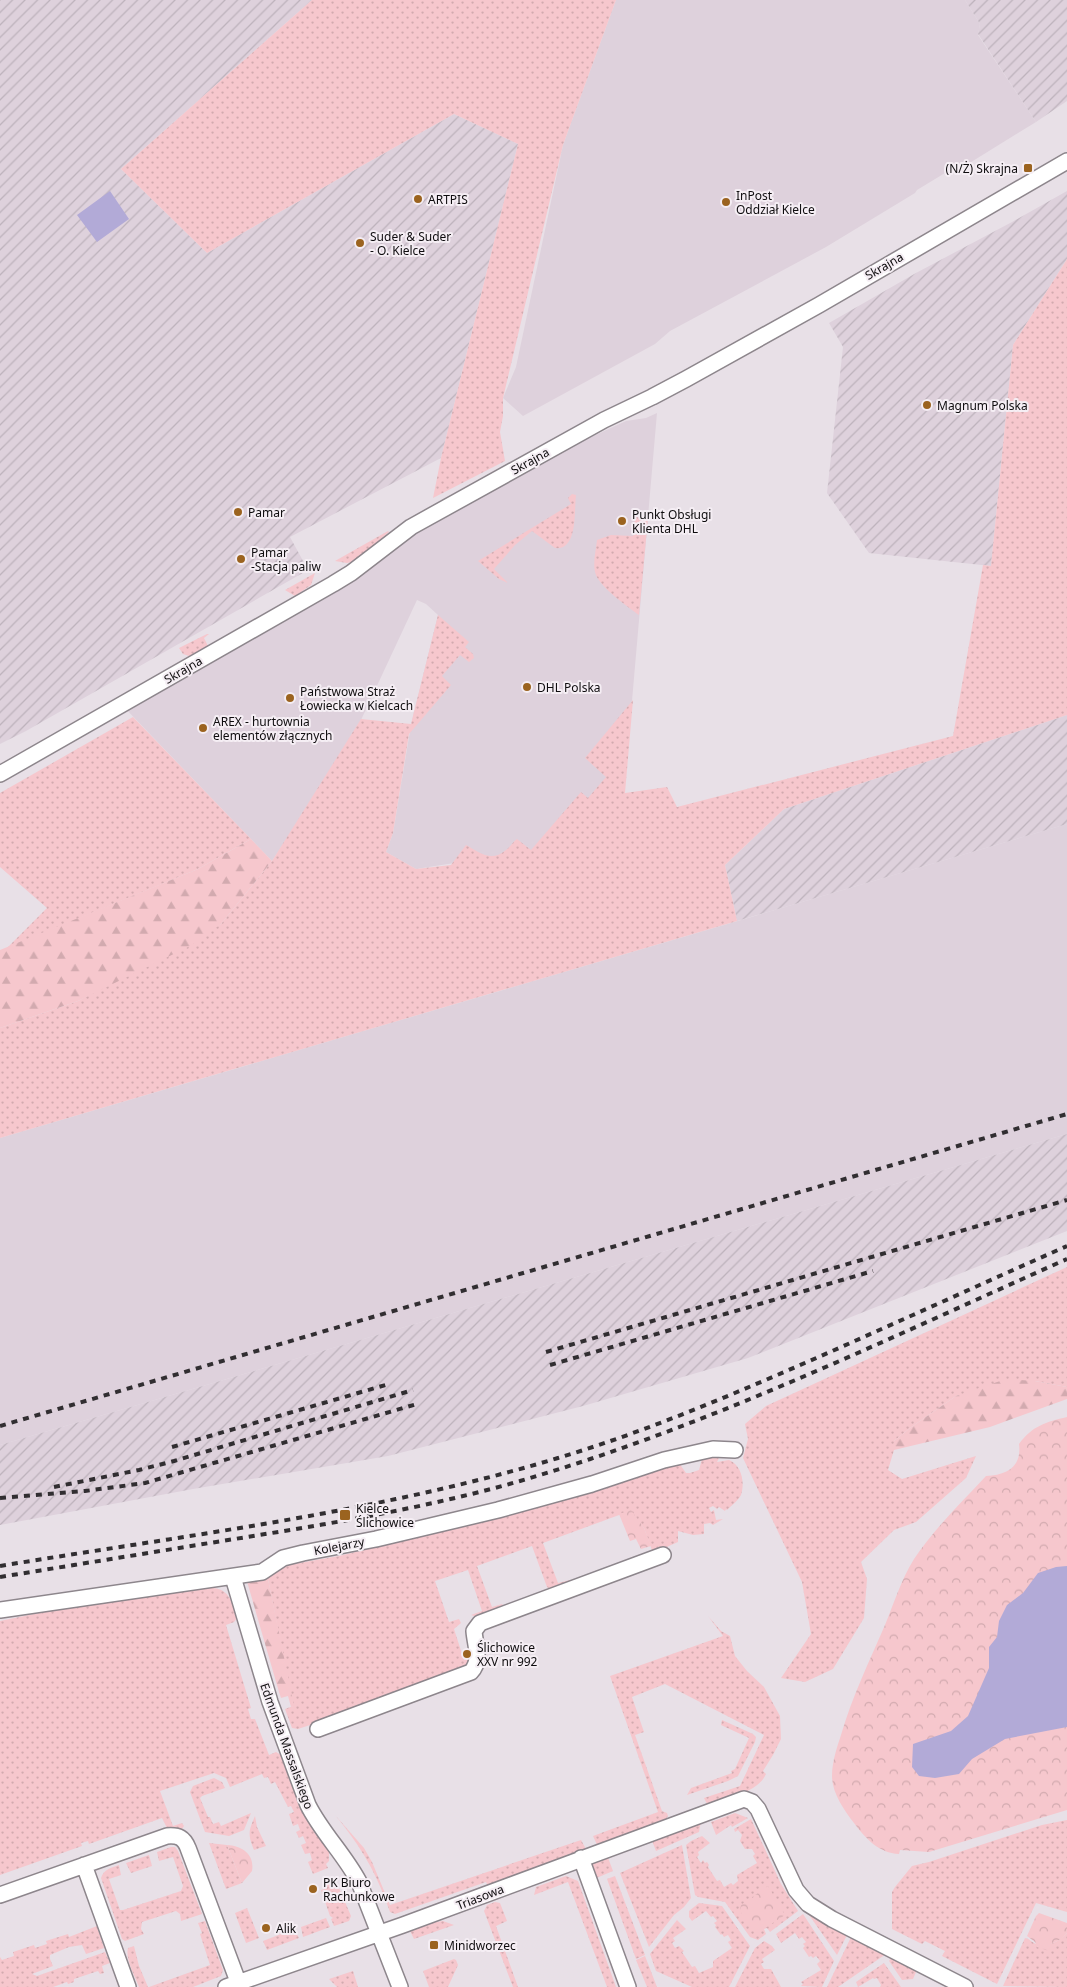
<svg xmlns="http://www.w3.org/2000/svg" width="1067" height="1987" font-family="'Noto Sans',sans-serif">
  <style>
    .built { fill: #ded1dc }
    .industrial { fill: url(#industrial-furrows) }
    .grass { fill: url(#grass-dots) }
    .forest { fill: url(#forest-firs) }
    .park { fill: url(#park-crowns) }
    .water { fill: #b2aad7 }
    .lines { fill: none; stroke-linecap: round; stroke-linejoin: round }
    .minor-casing { stroke: #8d868c; stroke-width: 18 }
    .minor { stroke: #fff; stroke-width: 15 }
    .rail { stroke: #312e31; stroke-width: 4; stroke-dasharray: 6 6; stroke-linecap: butt }
    .poi-dot { fill: #9b631f; stroke: #f5eef4; stroke-width: 2 }
    .labels { text-anchor: middle; dominant-baseline: central; stroke-width: 4; stroke-linejoin: round; paint-order: stroke }
    .poi-label { font-size: 12px; fill: #0e0c0e; stroke: #f5eef4; text-anchor: start }
    .street-label { font-size: 12px; fill: #0e0c0e; stroke: #f5eef4 }
  </style>
  <defs>
    <pattern id="industrial-furrows" width="10" height="10" patternUnits="userSpaceOnUse" patternTransform="scale(1.25)"><rect width="10" height="10" fill="#ded1dc"/><path d="M-1 1l2-2M0 10L10 0M9 11l2-2" fill="none" stroke="#bdb2bc"/></pattern>
    <pattern id="grass-dots" width="8" height="8" patternUnits="userSpaceOnUse" patternTransform="scale(1.25)"><rect width="8" height="8" fill="#f6c7cd"/><path d="M2 2h.1M6 6h.1" fill="none" stroke="#d2aaaf" stroke-width="1.8" stroke-linecap="round"/></pattern>
    <pattern id="forest-firs" width="22" height="20" patternUnits="userSpaceOnUse" patternTransform="scale(1.25)"><rect width="22" height="20" fill="#f6c7cd"/><path d="M5 1l3.5 6h-7zM16 11l3.5 6h-7z" fill="#d2aaaf"/></pattern>
    <pattern id="park-crowns" width="20" height="18" patternUnits="userSpaceOnUse" patternTransform="scale(1.25)"><rect width="20" height="18" fill="#f6c7cd"/><path d="M2 6a3 3 0 1 1 6 0M12 15a3 3 0 1 1 6 0" fill="none" stroke="#d2aaaf"/></pattern>
  </defs>
  <rect width="100%" height="100%" fill="#e8e0e7"/>
  <path class="built" d="M616,0H965L980,24L978,35L1036,122L947,177L945,173L917,190L915,193L826,247L670,331L655,344L523,416L503,398L516,367L563,145Z
    M657,413L624,793L550,848L416,869L386,852L393,833L411,725L438,615L426,604L417,600L361,720L311,802L272,861L122,705L395,538L563,450L626,421L646,418Z
    M1067,824V1134L0,1445V1138Z"/>
  <path class="industrial" d="M0,0H312L121,169L207,253L454,114L518,144L441,458L290,537L308,570L26,731L0,744Z
    M965,0H1067V101L1036,122L978,34L980,24Z
    M1067,191V259L1013,345L991,566L869,553L827,493L843,347L829,323L916,273L1012,222Z
    M1067,715V824L737,921L725,865L784,809Z
    M1067,1134V1231L748,1358L583,1406L388,1456L193,1489L0,1525V1445Z"/>
  <path class="grass" d="M312,0H616L563,145L503,398V416L500,432L505,461L433,498L441,458L518,144L454,114L207,253L121,169Z
    M1067,259V715L784,809L725,865L737,921L0,1138V1028L78,1001L221,924L272,861L361,719L411,724L438,615L469,642L465,647L473,654L474,658L469,662L460,655L442,676L451,685L409,734L393,833L386,852L416,869L451,865L466,845C479,852 491,863 506,850C510,847 513,842 517,839L531,850L581,792L588,798L606,777L585,758L633,700L625,793L667,787L677,807L953,736L983,565L991,566L1013,345Z
    M572,494L576,495C574,511 578,551 555,548L532,531L515,545L494,569L508,583L499,579L478,561L571,504L568,498Z
    M635,517L648,518L639,615C628,607 601,588 596,575C592,565 596,550 597,540L611,535L633,536Z
    M388,531L389,532L355,561L347,563L335,561Z
    M315,573L311,585L295,596L285,590Z
    M207,634H209L204,638L208,646L189,656L183,654L179,648Z
    M133,717L251,839L198,869L7,948L47,908L0,867V793Z
    M1067,1267V1387L1035,1381L956,1396L910,1428L894,1441V1450L888,1470L902,1479L976,1456L966,1478L916,1522L894,1530L861,1562L867,1579L864,1618L833,1669L805,1682L781,1678L811,1634L802,1582L743,1458L748,1439L745,1424L766,1406Z
    M720,1456L717,1462L729,1460C742,1465 745,1483 741,1495C738,1501 731,1506 727,1510L726,1509L725,1511L719,1507L717,1509L713,1506L709,1508L711,1512L714,1510L716,1520L723,1519L713,1525L710,1523L704,1524V1534L693,1535L678,1531V1542L653,1553L644,1528L630,1511L543,1543L558,1583L570,1580L569,1582L550,1589L547,1587L532,1546L477,1566L492,1607L502,1604L503,1605L477,1617L471,1615L482,1611L468,1570L435,1581L449,1622L459,1619L461,1623L454,1629L464,1660L471,1657L467,1666L316,1723L298,1729L292,1728L285,1709L293,1706L267,1574L288,1565L339,1556L531,1509L607,1488L679,1463L686,1473H690L699,1470L702,1459L708,1457Z
    M204,1588C228,1586 231,1598 237,1618L234,1622L226,1625L251,1708L248,1709L251,1719H255L269,1755L276,1752L281,1755L301,1810L314,1832L329,1851V1861L326,1864L328,1868L313,1874L308,1862L312,1860L310,1853L305,1854L301,1845L306,1843L303,1836L299,1838L296,1832L300,1830L298,1824L293,1826L289,1814L294,1812L291,1806L288,1807L275,1782L271,1784L268,1777L264,1778L262,1774L230,1787L226,1778L214,1773L160,1791L173,1826L182,1823L184,1826L182,1829L167,1828L162,1818L89,1844L88,1841L81,1843L82,1846L0,1875V1621L58,1609Z
    M708,1616L721,1631L730,1636L735,1656L747,1671L764,1687L780,1716L781,1739L773,1755L763,1771L766,1774C759,1792 724,1800 708,1806L704,1798L740,1786L764,1735L665,1684L632,1697L644,1732L635,1735L662,1811L667,1813L668,1816L665,1820L598,1847L593,1836L658,1812L610,1676L723,1636Z
    M722,1720L753,1734L756,1737L755,1742L738,1776L728,1781L687,1795L691,1788L732,1773L731,1771L735,1769L749,1738L721,1725Z
    M214,1778L222,1782L225,1788L202,1796L200,1798L208,1817H210L213,1824L219,1822L221,1826L251,1813L244,1830L229,1836L205,1832L190,1792L193,1786Z
    M735,1813L748,1818L732,1827L731,1825L716,1835L711,1822Z
    M335,1815L364,1848L372,1862L390,1905L581,1840L586,1849L488,1886L486,1882L395,1914L390,1912C376,1872 362,1848 335,1815Z
    M255,1816L257,1827L266,1846L254,1850C248,1835 248,1832 255,1816Z
    M751,1819L781,1884L798,1911L770,1932L767,1928L764,1929L766,1934L758,1940L750,1937L725,1902L698,1897L695,1895L686,1845L691,1841L702,1836L710,1843L698,1852L699,1855L697,1857L701,1863L703,1860L705,1863L707,1862L709,1865L708,1867L717,1881L720,1880L724,1887L731,1883L733,1885L738,1881L737,1875L757,1863L753,1856L755,1854L752,1849H745L740,1841L742,1835L738,1830L735,1832L734,1829Z
    M1067,1820V1912L1036,1903L997,1984L942,1956L945,1951L925,1941L922,1944L892,1929V1892L895,1887L912,1866L929,1862L1042,1825Z
    M701,1821L699,1832L656,1851L651,1838Z
    M209,1843L227,1845L242,1883L226,1889Z
    M682,1845L691,1898L684,1907L674,1915L649,1947L620,1873Z
    M171,1847H175L178,1851L202,1914L181,1921L180,1914L176,1911L142,1922L141,1929L144,1934L125,1941L122,1939L120,1933L101,1878C104,1869 111,1868 119,1865L121,1875L109,1879L120,1910H123L181,1891L183,1886L173,1857L159,1861L157,1852Z
    M149,1855L152,1866L131,1873L126,1863Z
    M607,1855L613,1871L594,1879C589,1862 593,1862 607,1855Z
    M566,1876L578,1881L616,1987H607L568,1882L534,1895L536,1887Z
    M615,1876L645,1955L636,1959L607,1879Z
    M336,1881L351,1916L349,1921L334,1926L331,1919L333,1918L330,1916L321,1890L325,1889L324,1886Z
    M495,1902L500,1903L507,1921L496,1926L518,1987H513L484,1911L487,1905Z
    M699,1903L722,1906L750,1946L729,1987H692L656,1971L650,1954L677,1920L686,1929L673,1938L675,1941L672,1943L675,1948L679,1946L684,1951L682,1952L692,1967L695,1966L699,1973L713,1967V1961L732,1948L728,1942L731,1940L728,1935L724,1937L722,1934L721,1935L715,1927L716,1925L714,1923L717,1921L713,1916L711,1917L706,1911L692,1921L689,1917V1911Z
    M247,1908L259,1938L246,1943L235,1913Z
    M807,1912L848,1933L837,1955Z
    M803,1914L834,1961L822,1987L801,1986L803,1984L801,1982L821,1970L817,1964L820,1961L816,1956L813,1958L811,1956L809,1957L803,1948L805,1946L803,1944L806,1942L802,1937L799,1939L795,1933L781,1943L776,1934Z
    M326,1918L330,1927L303,1937L301,1927Z
    M205,1921L223,1970L221,1976L193,1987H149L210,1965L200,1934L202,1933L198,1923Z
    M443,1921L454,1925L414,1939L410,1931L430,1923Z
    M97,1926L104,1948L86,1954L82,1945L69,1947L50,1955V1959L53,1966L32,1974L37,1976L105,1952L110,1963L102,1966L104,1973L100,1974L98,1971L74,1979V1982L68,1984L67,1982L53,1987H0V1957L2,1960L14,1956L13,1952L34,1945L35,1948L47,1944L46,1941L68,1934L69,1937Z
    M294,1929L299,1938L267,1950L263,1941Z
    M1067,1933V1987L1003,1986L1025,1938C1030,1939 1031,1942 1036,1944C1047,1948 1060,1941 1067,1933Z
    M852,1935L886,1954L838,1987H827Z
    M764,1941L772,1946L775,1950L762,1959L764,1962L761,1964L764,1969H771L781,1987H735L755,1948Z
    M134,1946L139,1966L148,1987H139C135,1976 125,1959 128,1948Z
    M645,1956L657,1987H647L636,1960Z
    M892,1956L914,1967L916,1972L913,1979L902,1980L889,1961Z
    M454,1959L456,1960L458,1965L448,1987H429L423,1971Z
    M884,1963L901,1987H880L881,1985L877,1978L874,1979L873,1978L858,1987L856,1982Z
    M353,1971L358,1987H337L329,1979Z"/>
  <path class="forest" d="M251,839L272,861L221,924L190,946L78,1001L0,1028V950L198,869Z
    M1006,1379L1035,1381L1067,1387V1399L990,1427L894,1450V1441L910,1428L956,1396Z
    M267,1574L294,1706L291,1707L288,1696L281,1698L279,1692L246,1578Z"/>
  <path class="park" d="M1067,1417V1810L929,1852L900,1850L899,1854C879,1853 866,1839 854,1823C844,1810 832,1793 832,1776C832,1762 837,1747 841,1735C852,1697 869,1662 885,1625C894,1603 901,1580 914,1559C934,1529 961,1503 986,1476C1007,1475 1022,1467 1019,1444C1032,1426 1046,1422 1067,1417Z
    M631,1510L644,1528L651,1546L641,1549L636,1539L630,1541L619,1514Z
    M227,1845C242,1846 255,1854 252,1871L242,1883Z
    M768,1886L785,1915L756,1934L740,1911L741,1905Z
    M1039,1913L1067,1923V1933L1061,1939L1051,1944L1049,1951L1037,1947L1035,1942L1027,1936L1036,1916Z"/>
  <path class="water" d="M110,191L129,219L97,242L77,215Z
    M1067,1566V1727L1005,1739L972,1759L959,1774L935,1778L919,1776L912,1767L913,1744L951,1731L968,1716L989,1668V1647L997,1637L999,1621L1007,1605L1023,1593L1038,1573L1056,1567Z"/>
  <g class="lines">
    <g class="minor-casing">
      <path id="minor" d="M0,774L333,584L351,573L411,527L604,420L652,397L686,379L819,305L1067,161
        M233,1577L270,1702L308,1805C322,1833 345,1855 359,1882L400,1987
        M0,1610L262,1572L283,1558L303,1553L376,1539L498,1510L592,1484L664,1460L713,1449L735,1450
        M318,1729L471,1672C482,1660 475,1645 474,1631L480,1623L663,1555
        M581,1858L628,1987
        M84,1865L128,1987
        M0,1895L167,1836C179,1835 184,1838 188,1848L240,1987
        M226,1987L403,1925L744,1799L752,1802L758,1809L796,1890L808,1904L832,1919L965,1987"/>
    </g>
    <use href="#minor" class="minor"/>
    <path class="rail" d="M546,1352L1067,1200
      M550,1365L873,1271
      M0,1426L1067,1114
      M172,1447L389,1384
      M54,1487L139,1470L174,1461L413,1390
      M0,1498L85,1491L145,1483L417,1404
      M0,1566C187,1535 376,1513 558,1458C651,1430 741,1391 830,1352C909,1317 988,1281 1067,1246
      M0,1577C74,1565 148,1553 222,1541C322,1525 423,1509 520,1481C709,1426 887,1339 1067,1259"/>
  </g>
  <g class="poi-dot">
    <rect x="1023" y="163" width="10" height="10" rx="2.5"/>
    <circle cx="418" cy="199" r="5"/>
    <circle cx="726" cy="202" r="5"/>
    <circle cx="360" cy="243" r="5"/>
    <circle cx="927" cy="405" r="5"/>
    <circle cx="238" cy="512" r="5"/>
    <circle cx="622" cy="521" r="5"/>
    <circle cx="241" cy="559" r="5"/>
    <circle cx="527" cy="687" r="5"/>
    <circle cx="290" cy="698" r="5"/>
    <circle cx="203" cy="728" r="5"/>
    <rect x="339" y="1509" width="12" height="12" rx="2.5"/>
    <circle cx="467" cy="1654" r="5"/>
    <circle cx="313" cy="1889" r="5"/>
    <circle cx="266" cy="1928" r="5"/>
    <rect x="429" y="1940" width="10" height="10" rx="2.5"/>
  </g>
  <g class="labels">
    <g class="poi-label">
      <text x="1018" y="168" text-anchor="end">(N/Ż) Skrajna</text>
      <text x="736" y="195">InPost<tspan x="736" dy="14">Oddział Kielce</tspan></text>
      <text x="428" y="199">ARTPIS</text>
      <text x="370" y="236">Suder &amp; Suder<tspan x="370" dy="14">- O. Kielce</tspan></text>
      <text x="937" y="405">Magnum Polska</text>
      <text x="248" y="512">Pamar</text>
      <text x="632" y="514">Punkt Obsługi<tspan x="632" dy="14">Klienta DHL</tspan></text>
      <text x="251" y="552">Pamar<tspan x="251" dy="14">-Stacja paliw</tspan></text>
      <text x="537" y="687">DHL Polska</text>
      <text x="300" y="691">Państwowa Straż<tspan x="300" dy="14">Łowiecka w Kielcach</tspan></text>
      <text x="213" y="721">AREX - hurtownia<tspan x="213" dy="14">elementów złącznych</tspan></text>
      <text x="356" y="1508">Kielce<tspan x="356" dy="14">Ślichowice</tspan></text>
      <text x="477" y="1647">Ślichowice<tspan x="477" dy="14">XXV nr 992</tspan></text>
      <text x="323" y="1882">PK Biuro<tspan x="323" dy="14">Rachunkowe</tspan></text>
      <text x="276" y="1928">Alik</text>
      <text x="444" y="1945">Minidworzec</text>
    </g>
    <g class="street-label">
      <text transform="translate(884 266) rotate(-30)">Skrajna</text>
      <text transform="translate(530 461) rotate(-29)">Skrajna</text>
      <text transform="translate(183 670) rotate(-30)">Skrajna</text>
      <text transform="translate(339 1546) rotate(-11)">Kolejarzy</text>
      <text transform="translate(287 1746) rotate(70)">Edmunda Massalskiego</text>
      <text transform="translate(480 1897) rotate(-21)">Triasowa</text>
    </g>
  </g>
</svg>
